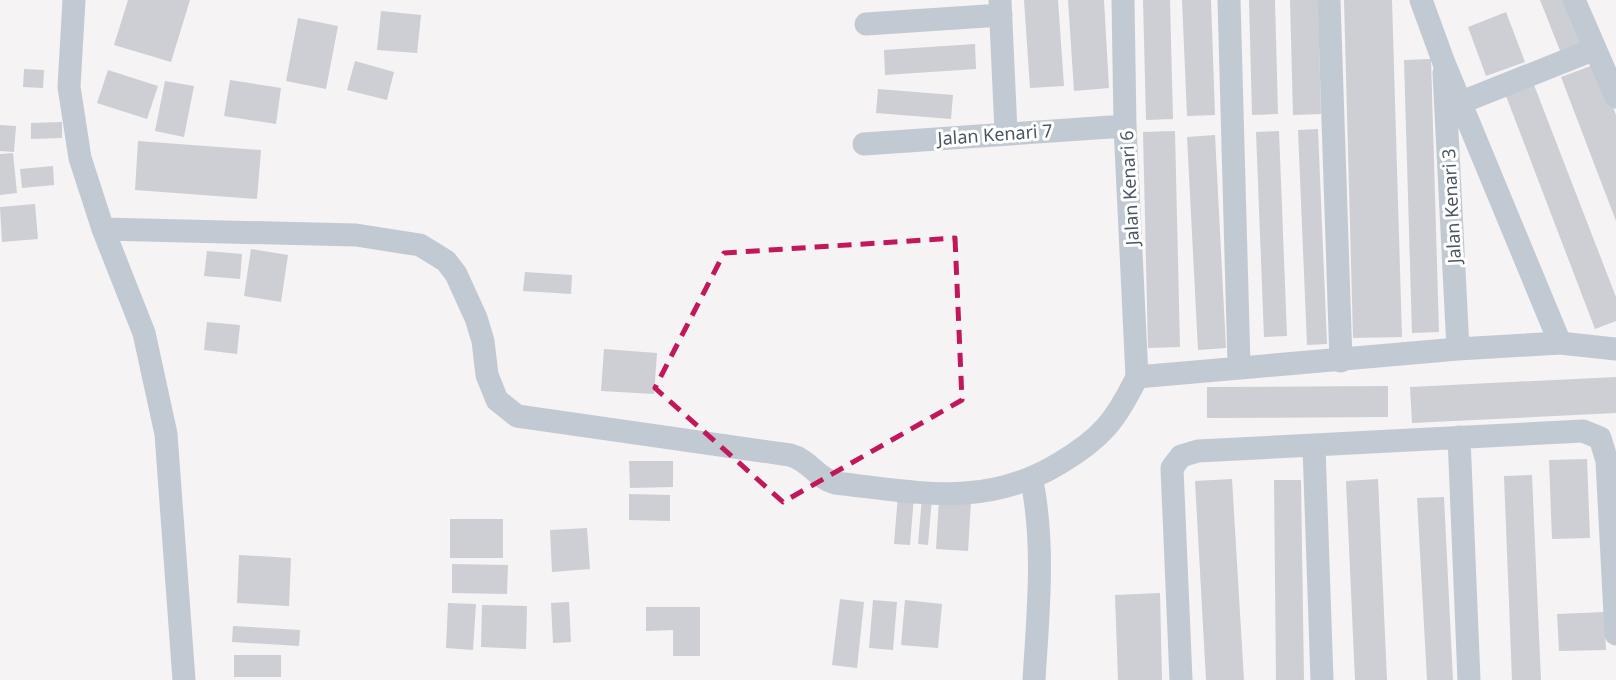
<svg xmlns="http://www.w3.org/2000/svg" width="1616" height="680" font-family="'Noto Sans',sans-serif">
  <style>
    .building { fill: #cdcfd5 }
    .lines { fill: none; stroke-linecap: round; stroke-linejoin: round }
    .street { stroke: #c1cad2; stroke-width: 23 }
    .marked { fill: none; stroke: #c2185b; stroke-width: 5; stroke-dasharray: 14 9; stroke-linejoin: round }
    .labels { text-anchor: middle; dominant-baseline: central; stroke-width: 6; stroke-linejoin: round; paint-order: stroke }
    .street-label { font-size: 18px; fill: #4a5661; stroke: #fff }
  </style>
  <rect width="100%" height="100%" fill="#f5f3f3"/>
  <path class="building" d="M128,0H190L171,62L114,45Z
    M1024,0H1058L1064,86L1030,88Z
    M1068,0H1104L1109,88L1074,91Z
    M1143,0H1170L1173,119L1146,120Z
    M1182,0H1211L1215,115L1187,116Z
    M1249,0H1275L1278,114L1252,115Z
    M1290,0H1318L1321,114L1293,115Z
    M1344,0H1392L1402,337L1353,338Z
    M1540,0H1566L1583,44L1561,53Z
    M381,11L421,15L417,53L377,50Z
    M1506,12L1525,62L1486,76L1468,27Z
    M298,18L338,26L326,89L286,81Z
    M975,44L976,69L885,75L884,50Z
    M1431,59L1439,332L1412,333L1404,60Z
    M355,61L394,72L387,100L347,90Z
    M1596,64L1616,115V221L1561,77Z
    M24,69L44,70L43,88L23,87Z
    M108,70L158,86L147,119L97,103Z
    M230,80L281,88L276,124L224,116Z
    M165,81L194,86L184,137L155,131Z
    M1534,85L1616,297V321L1595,329L1506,96Z
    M878,89L953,95L951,119L876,113Z
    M62,122V138L31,139V123Z
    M0,125L16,126L14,152L0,151Z
    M1318,129L1327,344L1307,345L1298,130Z
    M1175,131L1180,347L1148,348L1143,132Z
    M1279,131L1287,336L1264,337L1256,132Z
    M1215,135L1226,348L1198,350L1187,137Z
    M138,141L261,150L257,199L135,190Z
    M13,153L17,193L0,195V154Z
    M53,166L54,185L22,188L20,169Z
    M35,204L38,239L2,242L0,207Z
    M251,249L288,255L281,302L244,296Z
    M207,251L242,254L240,279L204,276Z
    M525,272L572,275L571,294L523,291Z
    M207,322L240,325L237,354L204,350Z
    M604,349L657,353L654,394L601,391Z
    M1616,377V413L1412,423L1410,387Z
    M1388,386V417L1207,418V387Z
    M1587,459L1590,538L1552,539L1549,460Z
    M629,461H673V487L630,488Z
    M1532,475L1541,680H1512L1504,476Z
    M1232,479L1244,680H1206L1195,481Z
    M1378,479L1387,680H1355L1346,481Z
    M1274,480H1301L1304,680H1276Z
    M629,494L670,495V521L629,520Z
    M898,495L914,496L910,545L894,544Z
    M922,497L932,498L928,545L918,544Z
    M1444,497L1453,680H1427L1417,498Z
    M939,499L971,501L968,551L936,549Z
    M450,519H503V558H450Z
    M587,528L590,569L552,572L550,530Z
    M239,555L291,558L289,606L237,603Z
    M452,564L508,565L507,594L452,593Z
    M1160,593L1162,680H1118L1115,595Z
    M840,599L864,602L857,668L832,665Z
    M873,600L897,602L893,650L869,648Z
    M905,600L942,604L938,648L901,645Z
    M569,602L571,642L553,643L551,603Z
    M448,603L476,604L473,650L446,648Z
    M482,605L527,606L526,649L481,647Z
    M646,607H700V656H673V630L646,631Z
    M1604,612L1606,650L1559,651L1557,614Z
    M233,626L300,630L299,646L232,642Z
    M234,655H281V677H234Z"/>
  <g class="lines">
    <path class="street" d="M74,0L69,87L80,158L103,229L144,333L166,434L184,680
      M1000,0L1006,132
      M1229,0L1239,365
      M1329,0L1341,361
      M1421,0L1444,63L1560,343
      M1574,0L1616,97
      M866,24L1001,15
      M1444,73L1458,349
      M1462,102L1595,49
      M864,144L1125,126
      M103,229L356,235L420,245L446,261L456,274L476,318L483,341L487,375L497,400L517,416L790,455C810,460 816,478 835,483C918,492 985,509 1060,463C1102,438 1116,420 1137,377L1125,126L1123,0
      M1137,377L1458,349L1560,343L1616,349
      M1459,437L1469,680
      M1314,447L1322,680
      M1032,481C1045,547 1038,613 1034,680
      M1181,680L1172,468L1181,456L1198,451L1583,431L1600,438L1607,461L1616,634"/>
  </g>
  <path class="marked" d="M955,238L962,400L783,502L655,388L724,253Z"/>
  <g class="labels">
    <g class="street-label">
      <text transform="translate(995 134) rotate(-4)">Jalan Kenari 7</text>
      <text transform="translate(1129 188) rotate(-93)">Jalan Kenari 6</text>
      <text transform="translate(1451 206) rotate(-93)">Jalan Kenari 3</text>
    </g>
  </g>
</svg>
